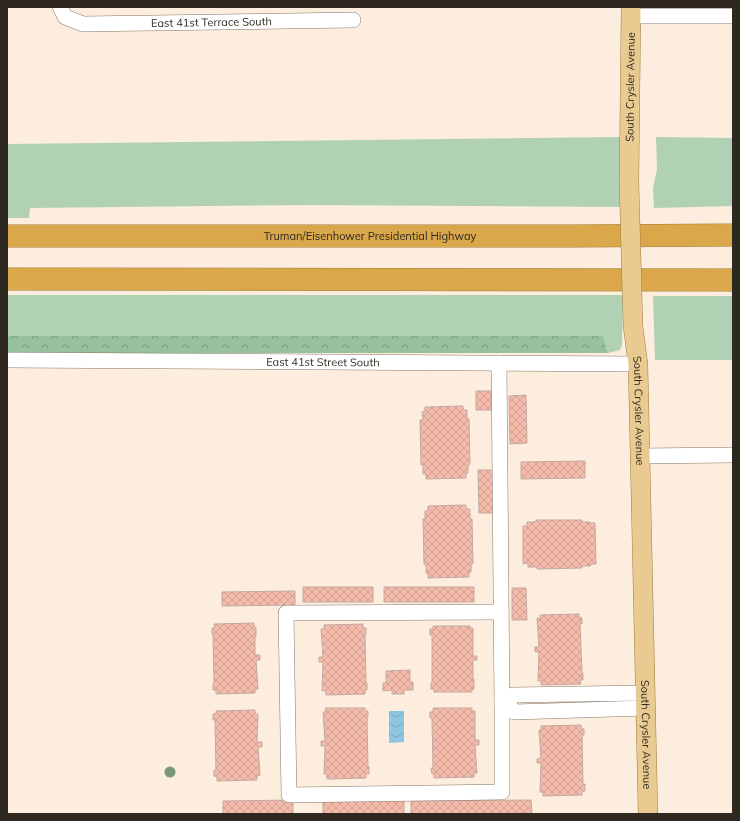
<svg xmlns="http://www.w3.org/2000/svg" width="740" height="821" font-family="Mulish,sans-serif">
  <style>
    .green { fill: #b1d1b5 }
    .forest { fill: url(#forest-crowns) }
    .water { fill: url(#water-waves) }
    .building { fill: url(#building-cross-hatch); stroke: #c3a9a1 }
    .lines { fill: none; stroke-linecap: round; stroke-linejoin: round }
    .minor-casing { stroke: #887767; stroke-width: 16 }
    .major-casing { stroke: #9e7b3c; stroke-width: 20 }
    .highway-casing { stroke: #9e7b3c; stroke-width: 23 }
    .minor { stroke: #fff; stroke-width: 15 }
    .major { stroke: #e9cb92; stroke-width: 19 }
    .highway { stroke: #daa84a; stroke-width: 22 }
    .major-bridge-casing { stroke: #9e7b3c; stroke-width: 20; stroke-linecap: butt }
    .major-bridge { stroke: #e9cb92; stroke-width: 19 }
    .tree { fill: #789777 }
    .labels { text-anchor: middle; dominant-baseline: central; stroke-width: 3.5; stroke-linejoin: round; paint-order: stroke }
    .street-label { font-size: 11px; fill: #2f2821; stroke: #fff }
  </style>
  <defs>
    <pattern id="forest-crowns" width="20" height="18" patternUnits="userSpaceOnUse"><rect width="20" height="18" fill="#96c19c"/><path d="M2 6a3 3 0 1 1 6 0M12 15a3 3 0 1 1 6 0" fill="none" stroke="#7b9d7f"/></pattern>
    <pattern id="water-waves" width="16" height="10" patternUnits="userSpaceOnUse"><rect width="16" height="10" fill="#8ec6e1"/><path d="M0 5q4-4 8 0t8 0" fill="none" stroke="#7baac1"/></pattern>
    <pattern id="building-cross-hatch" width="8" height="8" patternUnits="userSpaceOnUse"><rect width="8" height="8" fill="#f4bbab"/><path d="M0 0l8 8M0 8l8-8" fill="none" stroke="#d2a193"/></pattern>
  </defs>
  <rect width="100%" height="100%" fill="#fdedde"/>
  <path class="green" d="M621,137L620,207L310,205L30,208L29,218H7V144Z
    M656,137L733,138V206L654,208L653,188L657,169Z
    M7,295H623L622,345L620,350L608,353L603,336H7Z
    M653,296H733V360H655Z"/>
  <path class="forest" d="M7,336H603L608,353H7Z"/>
  <path class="water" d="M389,711H404V742L389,743Z"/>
  <path class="building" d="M476,391H491L492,410H476Z
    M526,395L527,443L510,444L509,396Z
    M463,406V410H467V419H469L470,464L468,465V473H466V478L426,479V474H423V465H421L420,420H423L422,412L425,411V407Z
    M585,461V478L521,479V462Z
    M478,470H494L495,513H479Z
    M466,505V509H470V519H472L473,564H471V572H469V577L428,578V573H426V565L424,564L423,519H425V511H428V506Z
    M536,520H582V522H590V523H595L596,564H590L591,566H582V568L537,569V567H528V563L523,564V526H527V522H536Z
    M303,587H373V602H303Z
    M384,587H474V602H384Z
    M512,588H526L527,620H512Z
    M295,591V605L222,606V592Z
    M579,614V617L582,618V624L580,623L582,673H583V680H580L581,684L541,685V680L538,681L539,652H535V647H539L537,618L540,619V615Z
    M254,623V627H256V637H255V655H260V660H256L258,689H255V693L216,694V690H213V684L214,683L213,634H212V628H215L214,624Z
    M363,624V628H366V634H365L366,684L367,683V690H365V694L326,695L325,690L322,691L323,662H319V657H323L321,629H324V625Z
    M433,626H470V628H473V656H477V660H473V679H474V689H472V692H434V689H431V683H432V635H430V629H433Z
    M410,670V682H413V690H404V694H392V690L383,691V683H386V671Z
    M325,708H365V711H368V717H367L368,767H369V774H366V778L327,779V774H324L325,746H321V741H325L323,712H326Z
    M433,708H472V711H475V740H479V745H475L477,773H474V777L434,778V774H432L431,768H433L432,718H430V712H433Z
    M255,710V714H258L257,742H262V747H258L260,775L257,776V780L217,781V777L214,776V770H216L215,720H213V714H216V711Z
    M581,725V729H584V735H582L583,784H585V791H582V795L543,796V792H540L541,763H537V759L541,758L539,730H541V726Z
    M293,800V814H223V801Z
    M404,800V814H323V801Z
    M531,800L532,813L411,814V801Z"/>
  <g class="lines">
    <g class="minor-casing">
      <g id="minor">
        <path id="s1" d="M60,7L65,17L83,24L353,20"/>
        <path d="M631,16H733"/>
        <path id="s2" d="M7,360L638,364"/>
        <path d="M499,363L502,704H508"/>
        <path d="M640,456L733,455"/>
        <path d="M501,612L286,613L289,795L502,792V704"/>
        <path d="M645,693L513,695L508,704L514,712L646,708"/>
      </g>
    </g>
    <g class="major-casing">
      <g id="major">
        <path id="s3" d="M629,182L631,7"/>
        <path id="s4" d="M633,326L638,364L648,814"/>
      </g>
    </g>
    <g class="highway-casing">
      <g id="highway">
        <path id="s5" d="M7,236H574L733,235"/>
        <path d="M7,279L733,280"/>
      </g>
    </g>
    <use href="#minor" class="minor"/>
    <use href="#major" class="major"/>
    <use href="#highway" class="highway"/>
    <g class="major-bridge-casing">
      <path id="major-bridge" d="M629,182L633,326"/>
    </g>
    <use href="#major-bridge" class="major-bridge"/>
  </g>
  <circle class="tree" cx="170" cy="772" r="5.5"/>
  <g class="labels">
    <g class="street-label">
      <text stroke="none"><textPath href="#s1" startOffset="159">East 41st Terrace South</textPath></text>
      <text stroke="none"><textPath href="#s3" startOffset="95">South Crysler Avenue</textPath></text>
      <text stroke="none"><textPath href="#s5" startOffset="363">Truman/Eisenhower Presidential Highway</textPath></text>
      <text stroke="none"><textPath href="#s2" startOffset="316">East 41st Street South</textPath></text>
      <text stroke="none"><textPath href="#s4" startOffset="85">South Crysler Avenue</textPath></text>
      <text stroke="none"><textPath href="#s4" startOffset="409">South Crysler Avenue</textPath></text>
    </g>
  </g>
  <rect width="740" height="821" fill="none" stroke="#2f2821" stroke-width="16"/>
</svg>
